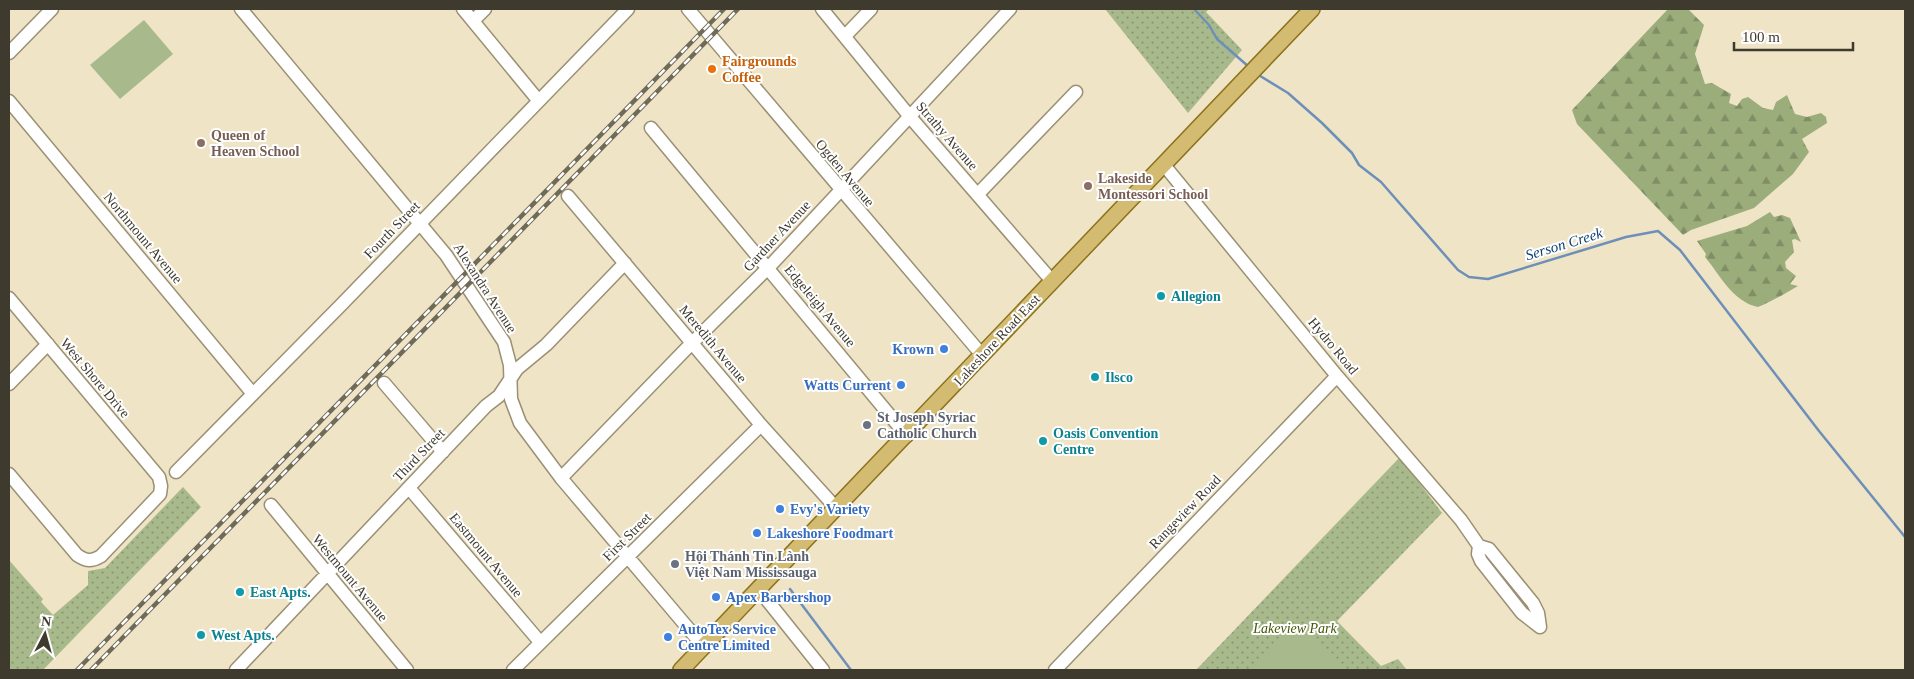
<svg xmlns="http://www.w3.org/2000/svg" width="1914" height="679" font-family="Georgia,serif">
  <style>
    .grass { fill: url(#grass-dots) }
    .forest { fill: url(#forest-firs) }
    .garden { fill: #a8b98c }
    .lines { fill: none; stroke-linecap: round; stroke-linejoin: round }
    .stream { stroke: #6e90b8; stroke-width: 2.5 }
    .minor-casing { stroke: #9a9074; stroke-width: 15 }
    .major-casing { stroke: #8c721c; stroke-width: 18 }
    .minor { stroke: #fff; stroke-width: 12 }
    .major { stroke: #d3bc71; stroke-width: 15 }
    .rail-casing { stroke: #706a59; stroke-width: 4.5 }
    .rail { stroke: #fff; stroke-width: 2.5; stroke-dasharray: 8; stroke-linecap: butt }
    .food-dot { fill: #e8710a; stroke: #fff; stroke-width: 2 }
    .education-dot { fill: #8d6e63; stroke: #fff; stroke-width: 2 }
    .culture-dot { fill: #0f9aa8; stroke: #fff; stroke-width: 2 }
    .shop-dot { fill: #3f7fe0; stroke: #fff; stroke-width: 2 }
    .worship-dot { fill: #6b7280; stroke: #fff; stroke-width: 2 }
    .labels { text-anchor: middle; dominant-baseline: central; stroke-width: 4; stroke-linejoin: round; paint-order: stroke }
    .food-label { font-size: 14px; font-weight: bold; fill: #c56008; stroke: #fff; text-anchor: start }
    .education-label { font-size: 14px; font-weight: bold; fill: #785e54; stroke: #fff; text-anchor: start }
    .street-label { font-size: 14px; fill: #3f3a2e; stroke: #fff }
    .culture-label { font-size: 14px; font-weight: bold; fill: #0d838f; stroke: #fff; text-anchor: start }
    .shop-label { font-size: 14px; font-weight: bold; fill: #366cbe; stroke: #fff; text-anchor: start }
    .worship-label { font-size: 14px; font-weight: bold; fill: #5b616d; stroke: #fff; text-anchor: start }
    .park-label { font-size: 14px; font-style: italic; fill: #425706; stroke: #fff }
    .water-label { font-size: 15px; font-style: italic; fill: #0d4174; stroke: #fff }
  </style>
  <defs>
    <pattern id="grass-dots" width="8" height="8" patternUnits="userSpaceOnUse" patternTransform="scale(1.25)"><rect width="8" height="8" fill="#a8b98c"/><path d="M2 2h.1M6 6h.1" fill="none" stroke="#8a9773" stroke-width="1.8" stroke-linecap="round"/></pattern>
    <pattern id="forest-firs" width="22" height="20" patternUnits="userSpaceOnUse" patternTransform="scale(1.25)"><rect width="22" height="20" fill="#9bad7b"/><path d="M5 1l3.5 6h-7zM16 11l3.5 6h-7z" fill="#808e65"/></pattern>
  </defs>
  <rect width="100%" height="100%" fill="#efe4c6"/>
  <path class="grass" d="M1105,9H1209L1206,12L1242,50L1188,113Z
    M1400,457L1442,513L1337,621L1381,666L1398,659L1407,670H1196Z
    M183,487L201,507L43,670H9V560L43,599L41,602L53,615L88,585V571L105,568Z"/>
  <path class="forest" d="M1668,9H1688L1704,25L1695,54L1705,84L1712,83L1731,94L1729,103L1737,106L1742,99L1748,97L1763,108L1773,110L1776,102L1787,95L1795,114L1807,117L1821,113L1826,117L1827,123L1802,139L1809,152L1793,174L1754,208L1691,230L1683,235L1577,124L1572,110Z
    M1770,212L1774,217L1782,215L1790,218L1801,242L1795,239L1792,240L1794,252L1785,262L1786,268L1796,276L1790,284L1798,286C1784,294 1773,301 1758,307C1733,302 1720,275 1705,257L1706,254L1697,241L1747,226Z"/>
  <path class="garden" d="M144,20L173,54L120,99L90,65Z
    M1299,623L1345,670H1249Z"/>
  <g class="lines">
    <path class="stream" d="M1194,9L1209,25L1217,39L1249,67
      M1257,74L1288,93L1322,123L1352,153L1359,165L1381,182L1458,270L1469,277L1488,279L1626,237L1658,231L1680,250L1819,431L1905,537
      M790,589L851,670"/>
    <g class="minor-casing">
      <path id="minor" d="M241,9L446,255L504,342L510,365L511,399L520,423L561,478L704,647
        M463,9L538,100
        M688,9L982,355
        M822,9L911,118L1052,281
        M473,21L485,9
        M845,36L871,9
        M9,53L52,9
        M9,101L253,394
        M651,128L907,436
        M1164,165L1337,376L1461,520L1479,546
        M978,194L1076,92
        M568,196L761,425L837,509
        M9,298L159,477L161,486L160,494L101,556C91,562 86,561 77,555L9,474
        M384,383L443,452
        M9,384L48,344
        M176,472L341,305L628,9
        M561,478L686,349L769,267L1010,9
        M409,488L540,642
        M271,505L407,670
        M1479,546L1489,549L1533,603L1538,613L1540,627
        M1479,546L1478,554L1481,561L1522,613L1540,627
        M759,590L823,670
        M236,670L486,406L499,396L517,369L546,345L625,263
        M513,670L761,425
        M1055,670L1337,376"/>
    </g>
    <g class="major-casing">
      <path id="major" d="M681,670L1312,9"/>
    </g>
    <use href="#minor" class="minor"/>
    <use href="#major" class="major"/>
    <g class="rail-casing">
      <path id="rail" d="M77,670L724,9
        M91,670L738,9"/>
    </g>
    <use href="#rail" class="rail"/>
  </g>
  <circle class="food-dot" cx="712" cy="69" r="5"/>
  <g class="education-dot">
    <circle cx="201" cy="143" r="5"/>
    <circle cx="1088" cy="186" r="5"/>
  </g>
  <g class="culture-dot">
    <circle cx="1161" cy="296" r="5"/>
    <circle cx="1095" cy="377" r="5"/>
    <circle cx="1043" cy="441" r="5"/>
    <circle cx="240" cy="592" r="5"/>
    <circle cx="201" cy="635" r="5"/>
  </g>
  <g class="shop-dot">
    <circle cx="944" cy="349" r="5"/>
    <circle cx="901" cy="385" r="5"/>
    <circle cx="780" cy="509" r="5"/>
    <circle cx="757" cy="533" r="5"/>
    <circle cx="716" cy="597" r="5"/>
    <circle cx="668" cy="637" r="5"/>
  </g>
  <g class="worship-dot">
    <circle cx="867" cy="425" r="5"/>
    <circle cx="675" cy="564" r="5"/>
  </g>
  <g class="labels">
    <g class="food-label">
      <text x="722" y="61">Fairgrounds<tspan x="722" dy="16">Coffee</tspan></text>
    </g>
    <g class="education-label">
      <text x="211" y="135">Queen of<tspan x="211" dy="16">Heaven School</tspan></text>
      <text x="1098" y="178">Lakeside<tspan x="1098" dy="16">Montessori School</tspan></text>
    </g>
    <g class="street-label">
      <text transform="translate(947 136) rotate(49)">Strathy Avenue</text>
      <text transform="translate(845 173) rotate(50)">Ogden Avenue</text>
      <text transform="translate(392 230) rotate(-46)">Fourth Street</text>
      <text transform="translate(777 236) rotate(-47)">Gardner Avenue</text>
      <text transform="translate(143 238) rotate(50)">Northmount Avenue</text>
      <text transform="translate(485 288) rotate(57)">Alexandra Avenue</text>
      <text transform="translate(820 306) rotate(50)">Edgeleigh Avenue</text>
      <text transform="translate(997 340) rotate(-47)">Lakeshore Road East</text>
      <text transform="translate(713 344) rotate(50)">Meredith Avenue</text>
      <text transform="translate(1333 346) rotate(50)">Hydro Road</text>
      <text transform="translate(95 378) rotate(50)">West Shore Drive</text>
      <text transform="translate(419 455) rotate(-46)">Third Street</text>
      <text transform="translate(1185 512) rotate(-46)">Rangeview Road</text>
      <text transform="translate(627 537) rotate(-45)">First Street</text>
      <text transform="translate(486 555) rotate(50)">Eastmount Avenue</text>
      <text transform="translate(350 578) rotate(50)">Westmount Avenue</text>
    </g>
    <g class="culture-label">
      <text x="1171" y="296">Allegion</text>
      <text x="1105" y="377">Ilsco</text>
      <text x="1053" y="433">Oasis Convention<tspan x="1053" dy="16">Centre</tspan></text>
      <text x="250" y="592">East Apts.</text>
      <text x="211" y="635">West Apts.</text>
    </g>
    <g class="shop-label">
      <text x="934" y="349" text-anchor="end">Krown</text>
      <text x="891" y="385" text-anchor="end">Watts Current</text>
      <text x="790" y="509">Evy's Variety</text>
      <text x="767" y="533">Lakeshore Foodmart</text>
      <text x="726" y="597">Apex Barbershop</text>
      <text x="678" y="629">AutoTex Service<tspan x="678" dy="16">Centre Limited</tspan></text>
    </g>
    <g class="worship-label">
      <text x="877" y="417">St Joseph Syriac<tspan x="877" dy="16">Catholic Church</tspan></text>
      <text x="685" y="556">Hội Thánh Tin Lành<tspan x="685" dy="16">Việt Nam Mississauga</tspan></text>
    </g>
    <g class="park-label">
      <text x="1295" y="628">Lakeview Park</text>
    </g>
    <g class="water-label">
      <text transform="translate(1564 244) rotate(-17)">Serson Creek</text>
    </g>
  </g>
  <rect width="1914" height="679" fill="none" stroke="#3f3a2e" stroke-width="20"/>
  <g transform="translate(45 634) rotate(6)" stroke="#ffffff" stroke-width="4" paint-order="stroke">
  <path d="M0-4L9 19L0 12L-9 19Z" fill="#3f3a2e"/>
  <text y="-8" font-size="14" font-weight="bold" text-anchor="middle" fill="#3f3a2e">N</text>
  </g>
  <path d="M1734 42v8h119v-8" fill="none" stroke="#3f3a2e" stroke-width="2.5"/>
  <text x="1742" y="42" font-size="15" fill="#3f3a2e" stroke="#ffffff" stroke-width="4" paint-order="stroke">100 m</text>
</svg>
